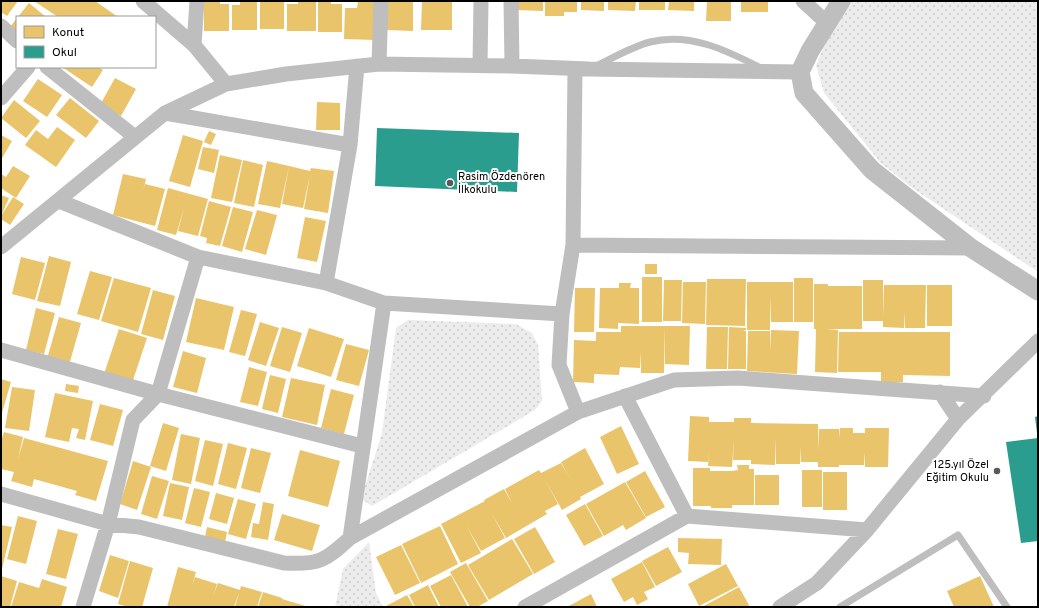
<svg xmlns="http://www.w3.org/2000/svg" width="1039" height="608" font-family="Overpass,sans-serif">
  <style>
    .park { fill: url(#park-dots) }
    .homes { fill: #e9c46a }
    .schools { fill: #2a9d8f }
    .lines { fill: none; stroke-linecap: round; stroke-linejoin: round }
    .service { stroke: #bebebe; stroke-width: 7 }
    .minor { stroke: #bebebe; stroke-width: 15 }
    .tertiary { stroke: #bebebe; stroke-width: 19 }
    .poi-dot { fill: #595959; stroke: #fff; stroke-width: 1.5 }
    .labels { text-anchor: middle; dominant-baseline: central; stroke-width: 4; stroke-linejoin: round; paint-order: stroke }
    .poi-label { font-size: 11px; fill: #000; stroke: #fff; text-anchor: start }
  </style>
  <defs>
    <pattern id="park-dots" width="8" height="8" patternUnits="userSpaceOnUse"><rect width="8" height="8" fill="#ececec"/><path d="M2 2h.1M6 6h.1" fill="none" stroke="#c9c9c9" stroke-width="1.8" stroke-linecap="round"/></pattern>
  </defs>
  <rect width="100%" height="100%" fill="#fff"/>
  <path class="park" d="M848,1H1038V272L911,187L881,163L824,93L816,65L829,34Z
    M408,320L516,324L532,333L538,345L542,401L535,410L372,506L361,499L382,433L396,328Z
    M369,542L376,593L383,607H335L343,569Z"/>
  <path class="homes" d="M1,1H18L7,16L1,12Z
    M34,1H95L118,17H58Z
    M204,1H220V4H229V31H204Z
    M240,1H257V30H232V5H240Z
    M260,1H284V29H260Z
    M298,1H316V31H287V4H298Z
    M318,1H331V4H342V32H318Z
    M358,1H375V40L344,39L345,8H357Z
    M386,1H413V31L386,30Z
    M422,1H452V30H421Z
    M516,1H543V11L516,10Z
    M545,1H577V12H564V16H545Z
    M581,1H604V11L581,10Z
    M608,1H636L635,11L608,10Z
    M639,1H665V10H639Z
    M669,1H694V11L668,10Z
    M707,1H731V21H706Z
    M741,1H768V12H741Z
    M29,3L46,17H18Z
    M17,18V34L10,27Z
    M62,67H98L103,70L92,87Z
    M115,78L136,89L121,116L100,105Z
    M38,79L62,95L47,117L23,101Z
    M70,98L99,121L86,138L56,115Z
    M14,100L40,121L26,138L1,118Z
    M317,102L340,103V130H316Z
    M57,127L75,140L56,167L25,145L36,130L48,139Z
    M209,131L216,134L211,145L204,142Z
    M1,135L12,141L1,160Z
    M183,135L203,141L190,187L169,181Z
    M203,147L219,150L214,173L198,169Z
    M220,155L242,160L232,202L211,198Z
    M243,160L263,165L254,207L234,203Z
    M267,161L289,166L280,208L258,204Z
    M13,166L30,176L16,198L1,188V174L6,177Z
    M289,166L310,171L311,168L334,171L328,213L304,209L310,175L303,208L282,204Z
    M123,174L146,179L143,191L145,184L165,189L155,226L113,215Z
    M168,188L208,199L198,236L178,231L184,208L176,235L157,230Z
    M1,195L9,198L1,216L13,197L24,204L10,225L1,219Z
    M209,201L231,207L220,246L206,243L207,238L200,236Z
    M233,207L253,212L242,252L222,246Z
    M257,210L277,215L266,255L245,249Z
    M305,217L326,221L317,262L297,258Z
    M49,256L71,262L60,306L37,301Z
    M21,257L45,263L35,300L12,294Z
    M645,264H657V274H645Z
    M90,271L112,277L99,320L77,314Z
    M642,277H662V322H642Z
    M114,278L151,288L138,332L101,321Z
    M794,278H813V322H794Z
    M707,279H746L745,326L706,325Z
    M664,280H682L681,321H663Z
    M863,280H883V317L884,285H926L925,328H905V312L904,328L883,327V321H863Z
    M683,282H706L705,324L682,323Z
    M747,282H793V322H771L770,296V330H747Z
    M619,283H631L630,288H639V324L618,323V329L599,328L600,288H619Z
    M814,284H828V286H862V329H827L838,330L837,373L815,372L816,329H814Z
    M927,285H952V326H927Z
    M575,288H595L594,332H574Z
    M153,290L175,296L163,340L141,334Z
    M196,298L234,307L224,350L186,342Z
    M36,308L55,313L44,354L26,350Z
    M241,310L257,314L245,356L229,352Z
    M59,317L81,323L69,365L47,359Z
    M260,322L279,328L266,366L248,360Z
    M621,326H665L664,373H641V352L640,368L620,367L619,375L594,374V383L573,382L574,340L596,341V332H621Z
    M665,326H690L689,365L665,364Z
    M282,327L302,333L290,372L270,366Z
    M707,327H728L727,369H706Z
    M729,327L746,328V330H743L746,331V369H728Z
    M309,328L344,339L331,377L297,366Z
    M119,329L147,338L132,383L104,374Z
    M771,330L799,331L797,374L747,371L748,331H770V351Z
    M839,332H950V376L903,375V382H881V372H838Z
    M346,344L369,350L359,386L336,380Z
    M183,351L206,358L197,393L173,387Z
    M249,367L267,372L258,406L240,402Z
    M270,375L286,379L278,413L262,409Z
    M291,378L325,385L317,425L282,417Z
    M1,379L11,382L1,416Z
    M66,384L79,386L78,393L65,391Z
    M12,387L35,390L29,431L5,428Z
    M331,389L354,395L344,434L321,428Z
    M55,393L93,401L85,440L76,438L79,429L72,428L69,442L45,437Z
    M100,404L123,410L113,446L90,440Z
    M690,416L709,417V422H734V418H751V423L818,424V451L819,429H839V438L840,428H853V433H865V428H889L888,467H865V452L864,465H839V467H818V462H801V447L800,464H776V438L775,465L751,464V460H733L734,438L732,467L708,466L709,450L708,462L688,461Z
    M163,423L179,428L166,471L150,466Z
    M621,426L639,464L617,474L600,437Z
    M4,432L23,437L18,459L24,438L108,461L96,501L75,495L77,491L34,479L32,487L11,481L14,472L1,469V441Z
    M181,434L200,438L191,484L172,480Z
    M205,440L223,444L213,486L195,481Z
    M228,443L247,448L236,489L218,484Z
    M251,448L271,453L260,493L241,488Z
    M585,448L604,484L580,497L581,499L562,510L544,478L558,504L545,511L547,514L506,538L484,500L504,489L512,503L505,489L539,470L541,473L561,463L570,479L561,462Z
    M300,450L340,461L328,507L288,496Z
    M133,461L151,467L137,510L120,504Z
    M737,465H749V469H754V505H732V508H711V506H693V468H710V471H732L738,470Z
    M802,470H822V507H802Z
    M645,471L665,507L646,517L626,482Z
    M823,472H847V510H823Z
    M755,475H779V505H755Z
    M152,476L169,481L157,519L141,514Z
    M625,482L646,518L626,530L623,525L604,536L586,504Z
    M170,483L189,487L182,520L163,516Z
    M194,488L210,492L201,527L185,523Z
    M216,493L234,498L227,524L209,519Z
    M238,499L256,504L246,539L228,534Z
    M485,501L505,538L481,551L466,525L481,553L461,563L441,524Z
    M263,502L274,504L268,540L251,537L253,523L259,524Z
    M585,504L603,536L584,546L566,515Z
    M282,514L320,525L312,551L274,540Z
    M18,516L37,521L26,564L7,559Z
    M1,525L12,527L2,569H1Z
    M440,526L458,564L421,583L402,544L423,534L427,542L423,534Z
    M207,527L227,532L225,542L205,537Z
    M535,527L555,562L534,574L514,539Z
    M58,529L78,534L66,579L46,574Z
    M678,538L722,539L721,565L688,564L689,553L678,552Z
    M512,539L533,574L489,600L468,565Z
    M401,545L420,583L395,595L376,557Z
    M668,547L682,572L656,586L642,561Z
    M110,555L129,561L118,598L99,591Z
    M130,561L153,568L142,607H128L118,604Z
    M642,562L655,587L644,592L648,599L637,605L633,597L624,602L611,579Z
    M466,563L488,601L477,607H470L450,572Z
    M726,564L738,586L699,606L688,584Z
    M178,567L196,572L192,586L195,577L217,584L213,596L218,583L240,590L234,607H167Z
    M451,575L468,607H441L430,586Z
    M1,576L17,581L10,607H1Z
    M980,576L994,607H954L947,591Z
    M42,579L67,587L61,607H11L19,582L39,588Z
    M428,585L439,607H415L409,595Z
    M241,586L262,592L257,607H235Z
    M739,587L750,607H702Z
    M263,592L282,598V599L309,607H258Z
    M591,594L597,607H567Z
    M407,595L414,607H387L386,606Z"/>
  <path class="schools" d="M377,128L519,133L517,192L375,186Z
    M1038,416V433H1037L1035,417Z
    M1038,438V541L1021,543L1006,442Z"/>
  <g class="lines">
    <path class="service" d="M596,66C613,58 631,47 650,42C689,32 726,50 761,68
      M840,607L958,535L1007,607"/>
    <path class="minor" d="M143,1L194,45L226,84
      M511,1L512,66
      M803,1L827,23
      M1,26L17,41
      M194,45L197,1
      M379,64L381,1
      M480,65L481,1
      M47,67L135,137
      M1,98L28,67
      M165,113L350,145L357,66
      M59,201L198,257L326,283L384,303L562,314L573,245L971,248
      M573,245L575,69
      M1,247L165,113L226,84L286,74L379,64L512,66L589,69L800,72
      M326,283L350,145
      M562,314L559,365L578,412
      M1,350L158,394L362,446
      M940,392L958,419
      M625,396L687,516
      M1,494L108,524L139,527L284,563C319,565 325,561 350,538L578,412L674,380L738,378L984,396
      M350,538L384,303
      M83,607L108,524L133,420L158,394L198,257
      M525,607L687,516L867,530
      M780,607L817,583L867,530L958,419L1038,341"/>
    <path class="tertiary" d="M841,1L810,51L800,72L804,93L872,170L971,248L1038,291"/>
  </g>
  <g class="poi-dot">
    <circle cx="450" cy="183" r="4"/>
    <circle cx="997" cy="471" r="4"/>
  </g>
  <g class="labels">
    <g class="poi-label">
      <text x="458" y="177">Rasim Özdenören<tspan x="458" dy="13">İlkokulu</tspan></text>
      <text x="989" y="465" text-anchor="end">125.yıl Özel<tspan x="989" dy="13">Eğitim Okulu</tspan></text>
    </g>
  </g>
  <rect width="1039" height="608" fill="none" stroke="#000000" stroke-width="4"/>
  <rect x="16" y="16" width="140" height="52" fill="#ffffff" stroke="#999999"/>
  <rect x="24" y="26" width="20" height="12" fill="#e9c46a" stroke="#999999"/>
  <text x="52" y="36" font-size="12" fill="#000000">Konut</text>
  <rect x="24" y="46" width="20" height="12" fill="#2a9d8f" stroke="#999999"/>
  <text x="52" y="56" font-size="12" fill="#000000">Okul</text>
</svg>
